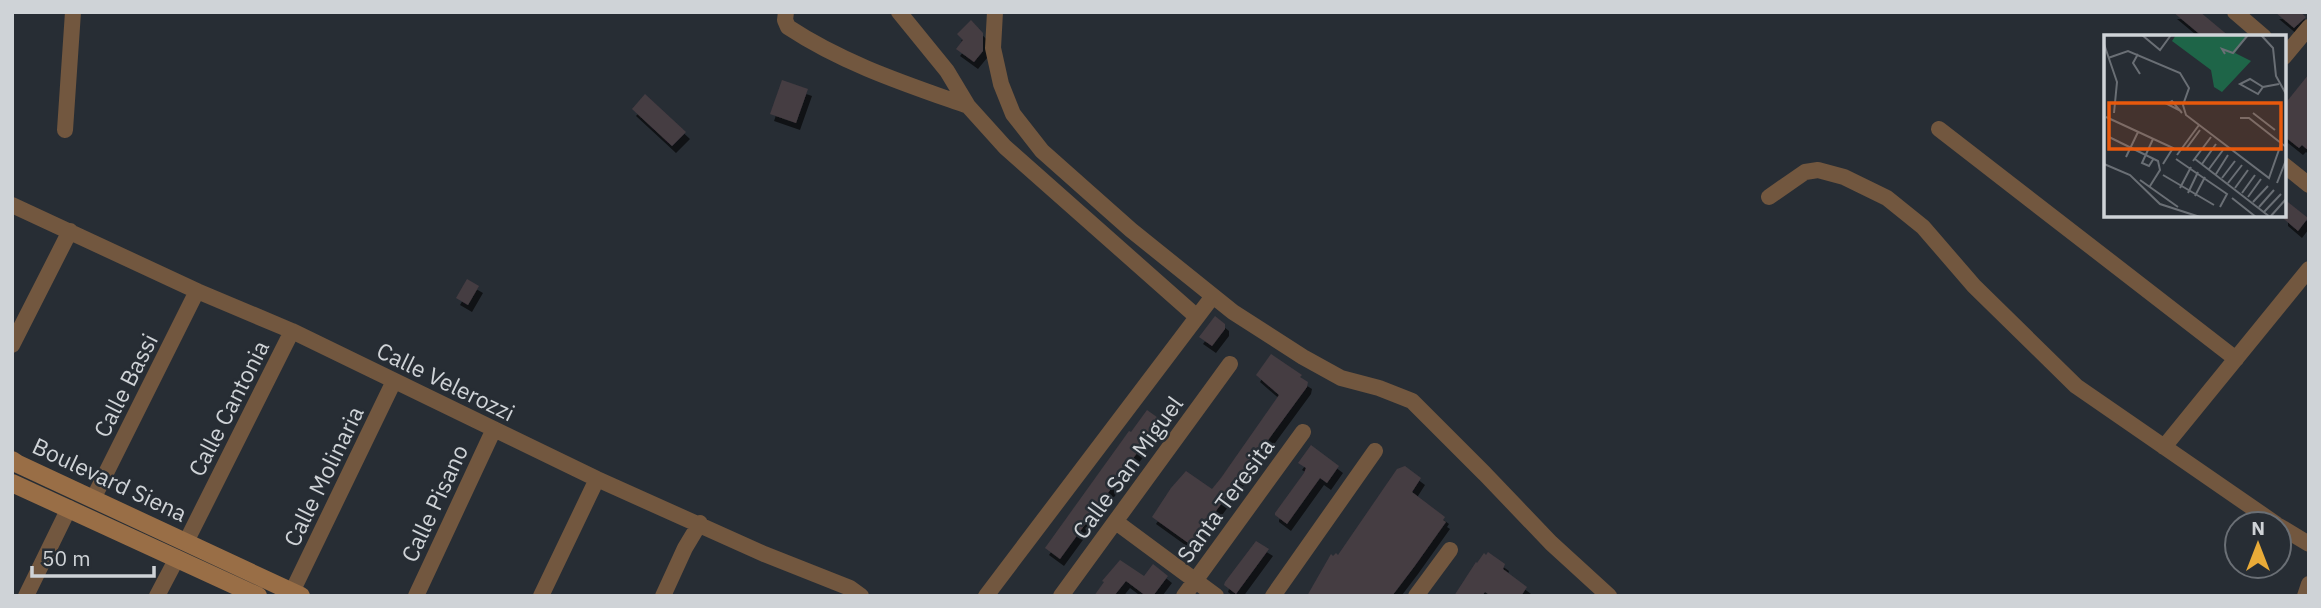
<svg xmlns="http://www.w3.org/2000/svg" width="2321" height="608" font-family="'IBM Plex Sans',sans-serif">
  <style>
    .building { fill: #453c42; filter: url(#shadow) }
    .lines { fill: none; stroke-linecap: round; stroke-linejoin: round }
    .street { stroke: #72573f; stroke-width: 16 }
    .secondary { stroke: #996e46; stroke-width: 18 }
    .labels { text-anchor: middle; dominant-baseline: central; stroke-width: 5; stroke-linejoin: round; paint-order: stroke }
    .street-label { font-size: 23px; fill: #cfd3d7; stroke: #272d34 }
    .inset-road { fill: none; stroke: #6a6f75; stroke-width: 2 }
    .view { fill: #e8590c; fill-opacity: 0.15; stroke: #e8590c; stroke-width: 3.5 }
    .inset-edge { fill: none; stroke: #cfd3d7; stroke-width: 3.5 }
  </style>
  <defs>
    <filter id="shadow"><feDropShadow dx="4" dy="7" stdDeviation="0" flood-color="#0009"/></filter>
  </defs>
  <rect width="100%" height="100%" fill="#272d34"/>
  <path class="building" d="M2173,12H2200L2230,37H2203Z
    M2275,12H2300L2306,17L2294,28Z
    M971,20L983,33V51L974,62L956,49L963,40L957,34Z
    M2309,74V151L2302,145L2299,148L2284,136V105Z
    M782,80L808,89L796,123L770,114Z
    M645,94L686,132L672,146L632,109Z
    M2284,199L2308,218L2298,231L2284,219Z
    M467,279L479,286L468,305L456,298Z
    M1215,316L1225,324V329L1212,346L1199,337Z
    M1271,354L1302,375L1300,377L1308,382L1307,387L1191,545L1152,517L1171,488L1186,471L1212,489L1221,478L1279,395L1256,375Z
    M1147,410L1161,420L1060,559L1045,548L1129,431L1131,432Z
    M1311,445L1339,466L1327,483L1320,478L1287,524L1275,515V513L1304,473L1306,468L1298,463Z
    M1405,466L1421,478L1412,492L1445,517L1443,520L1446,522L1414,567L1392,596H1307L1331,554L1333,556L1336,553L1338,555L1397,469Z
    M1256,541L1269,549L1236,594L1224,585L1225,582Z
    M1488,552L1505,564L1503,569L1527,587L1521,596H1491L1485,592L1482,596H1454L1476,562L1477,563L1484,553L1486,555Z
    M1120,560L1144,576L1153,564L1168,576L1153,596H1146L1126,581L1114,596H1094L1104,582L1102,581Z"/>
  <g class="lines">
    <path class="street" d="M786,12L785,20L788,27C844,64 906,84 968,106
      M899,12L947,71L968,106L1005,147L1197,317
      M995,12L993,48L1001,84L1013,114L1042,151L1131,230L1233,312L1303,357L1341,378L1379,388L1412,401L1485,474L1551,543L1609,596
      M2235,12L2264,37
      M2284,57L2309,27
      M1939,129L2236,359
      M65,130L73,12
      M2284,165L2309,185
      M1769,197L1805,172L1818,170L1844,177L1887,198L1923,227L1974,286L2076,386L2276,524
      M12,205L197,291L292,331L597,479L764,554L850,588L861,596
      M12,345L70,231
      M2164,447L2309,269
      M93,499L197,291
      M1116,522L1216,596
      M2279,526L2309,544
      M186,542L292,331
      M26,596L69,508
      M157,596L177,558
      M290,596L394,381
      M416,596L494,429
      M541,596L597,479
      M663,596L685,548L700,523
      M986,596L1213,296
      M1061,596L1230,364
      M1184,596L1303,432
      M1273,596L1375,451
      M1416,596L1450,550
      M2305,596L2309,584"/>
    <path class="secondary" d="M12,460L18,464L301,596
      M12,483L258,596"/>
  </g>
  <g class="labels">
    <g class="street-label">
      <text transform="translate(446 381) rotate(26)">Calle Velerozzi</text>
      <text transform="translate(125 385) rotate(-63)">Calle Bassi</text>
      <text transform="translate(228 408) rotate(-63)">Calle Cantonia</text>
      <text transform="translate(1127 467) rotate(-54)">Calle San Miguel</text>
      <text transform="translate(323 476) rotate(-64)">Calle Molinaria</text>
      <text transform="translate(110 479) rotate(25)">Boulevard Siena</text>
      <text transform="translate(1225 500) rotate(-54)">Santa Teresita</text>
      <text transform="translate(434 503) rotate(-65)">Calle Pisano</text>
    </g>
  </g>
  <g transform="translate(2104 35)">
    <rect width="182" height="182" fill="#272d34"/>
    <path d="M72,0L143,1L131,18L147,26L118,57L110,52L107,35L68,6Z" fill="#1e6548"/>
    <path class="inset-road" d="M38,0L56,15L67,0M106,0H143M157,0L169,13L172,41L182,59M0,9L13,47L10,78M34,19L29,28L36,39M121,19L118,14L129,18L144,0M4,23L24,16L76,38L85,53L79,70L82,80L165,143L177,109M159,52L146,44L136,49L154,59L159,52L175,49M77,76L63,69L68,66L78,78M149,78L171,95M2,82L69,113L59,129M136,83H145L182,112M5,102L54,126L56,135L46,151M49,104L38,128L45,131L50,123M82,114L96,95M73,120L95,90M22,122L34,97M72,124L123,159L116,172M91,124L166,182M89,126L107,102M0,129L26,140L56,169L96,182M98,129L112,109M105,134L119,115M112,139L124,120M59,140L110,170M118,143L131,126M36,145L74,172M124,148L138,130M173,148L182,125M76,153L87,132M131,153L144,135M84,158L94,137M138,158L151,140M91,161L101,142M144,162L157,144M128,163L152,182M149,167L164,151M155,172L170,155M160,177L177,159M166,182L182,164"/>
    <path class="view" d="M5,68H177V114H5Z"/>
    <rect width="182" height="182" class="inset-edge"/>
  </g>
  <rect width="2321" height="608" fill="none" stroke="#cfd3d7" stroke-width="28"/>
  <g transform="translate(2258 545)"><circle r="33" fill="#272d34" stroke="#6a6f75" stroke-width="2"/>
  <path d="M0-5L12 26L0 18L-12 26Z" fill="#e9ab38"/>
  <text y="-10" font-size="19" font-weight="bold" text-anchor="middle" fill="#cfd3d7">N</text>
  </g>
  <path d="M32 566v10h122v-10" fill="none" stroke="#cfd3d7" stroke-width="3.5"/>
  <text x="42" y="566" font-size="21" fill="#cfd3d7" stroke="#272d34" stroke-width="5" paint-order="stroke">50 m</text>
</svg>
